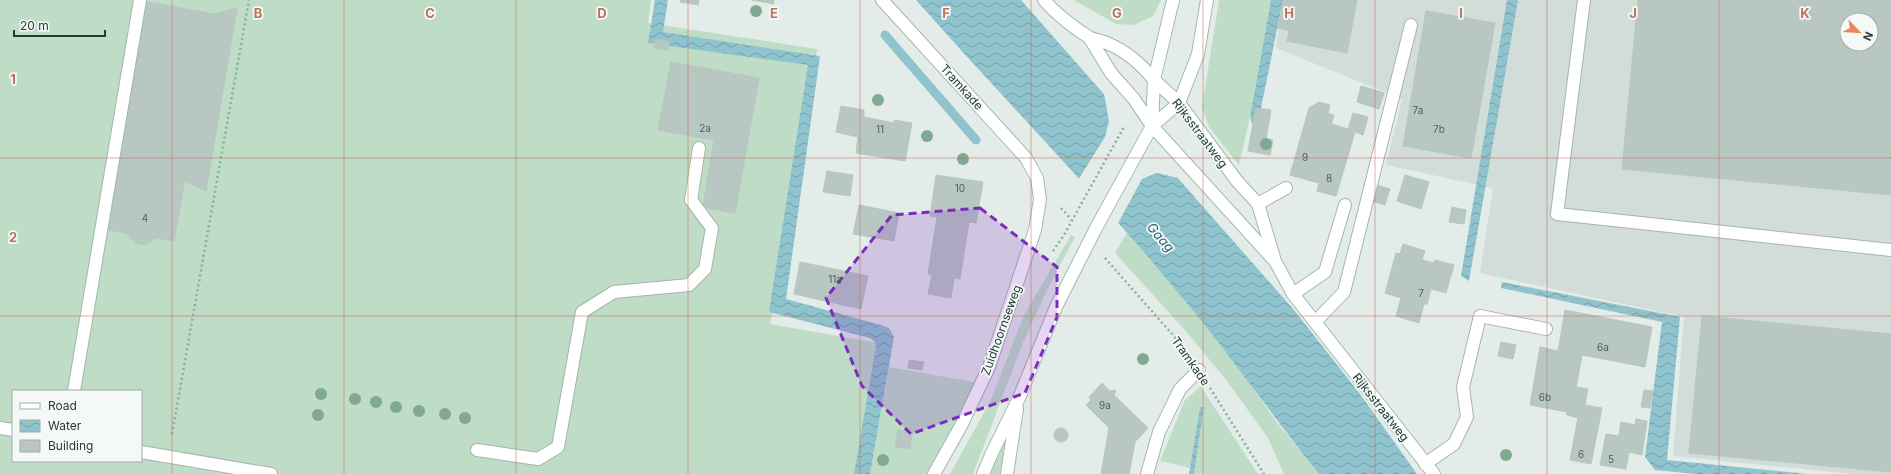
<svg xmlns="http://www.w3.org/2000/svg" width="1891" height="474" font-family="Inter,sans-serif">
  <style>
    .built { fill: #d2dcd8; fill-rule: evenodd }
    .grass { fill: #bedcc6; fill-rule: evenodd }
    .water { fill: url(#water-waves) }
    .pier { fill: #e4ece9 }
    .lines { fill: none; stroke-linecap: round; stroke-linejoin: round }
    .stream { stroke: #8fc4ce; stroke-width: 9 }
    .building { fill: #b9c7c2; stroke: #b6c6c0; fill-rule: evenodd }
    .lane-casing { stroke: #a7b4b0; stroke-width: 14 }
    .street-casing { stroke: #a7b4b0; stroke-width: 14 }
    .secondary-casing { stroke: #a2b8b0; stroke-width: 14 }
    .path { stroke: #86aea2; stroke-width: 2.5; stroke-dasharray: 2 3; stroke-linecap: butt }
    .lane { stroke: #fff; stroke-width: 12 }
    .street { stroke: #fff; stroke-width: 12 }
    .secondary { stroke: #fff; stroke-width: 12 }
    .tree { fill: #81a992 }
    .marked { fill: #7b2cbf; fill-opacity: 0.2; stroke: #7b2cbf; stroke-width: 3; stroke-dasharray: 8 5; stroke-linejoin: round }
    .grid { fill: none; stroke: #b97458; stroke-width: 1; stroke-opacity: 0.55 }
    .labels { text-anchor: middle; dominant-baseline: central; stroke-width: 3.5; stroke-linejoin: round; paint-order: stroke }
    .number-label { font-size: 10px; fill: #49605a }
    .street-label { font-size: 12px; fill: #243d37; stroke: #f4f9f7 }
    .water-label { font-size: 13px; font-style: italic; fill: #216776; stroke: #f4f9f7 }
    .grid-label { font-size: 13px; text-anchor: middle; font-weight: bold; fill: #b97458; stroke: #f4f9f7; stroke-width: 3.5; stroke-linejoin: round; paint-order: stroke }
  </style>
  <defs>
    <pattern id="water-waves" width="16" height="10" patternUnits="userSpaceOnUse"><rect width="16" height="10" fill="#8fc4ce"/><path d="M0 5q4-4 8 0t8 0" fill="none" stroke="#75a0a8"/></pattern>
  </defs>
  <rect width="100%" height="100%" fill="#e4ece9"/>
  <path class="built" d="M1282,0H1891V474H1852L1673,456L1684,317L1480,273L1493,188L1386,165L1402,99L1276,48ZM1847,20H1871V44H1847Z"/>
  <path class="grass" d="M0,0H651L648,23L817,49L770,324L883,344L860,474H0ZM13,391H141V461H13Z
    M1074,0H1161L1153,16L1134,25L1116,24Z
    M1219,0H1271L1250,117L1239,165L1209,127L1202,107Z
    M1127,233L1176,289L1241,371L1275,420L1319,474H1284L1268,438L1227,381L1184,329L1115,253Z
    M1071,235L1075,237L1047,290L1022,345L973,474H950L990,402L1024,315Z
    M889,367L974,382L967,403L926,474H870Z
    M1201,386L1207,396L1258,474H1194L1204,407H1200L1190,468L1160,461L1185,400Z
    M1003,442L1008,444L1000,474H991Z"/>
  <path class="water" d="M655,0H668L663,32L820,56L786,299L881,325L889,328L894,337L870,474H854L876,346L874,341L870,338L769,312L808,65L648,43Z
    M916,0H1021L1294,310L1360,394L1417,474H1319C1270,413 1226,349 1175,289C1092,189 1002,97 916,0Z
    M1271,0H1283L1261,108L1258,121L1252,124L1250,117Z
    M1507,0H1518L1469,281L1461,276Z
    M1502,282L1680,317L1667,460L1807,474H1696L1655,470L1645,457L1662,322L1501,288Z
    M1200,407H1204L1194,474H1189Z"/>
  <path class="pier" d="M1104,93L1178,178L1157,173L1142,179L1117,225L1078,180L1105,137L1109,121Z"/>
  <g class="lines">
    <path class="stream" d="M885,35L976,140"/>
  </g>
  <path class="building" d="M681,0H699L698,5L680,2Z
    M752,0H774V4Z
    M1283,0H1357L1347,53L1287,41L1289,30L1278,28Z
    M1638,0H1891V195L1622,169ZM1847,20H1871V44H1847Z
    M147,2L214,14L174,241L156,238L145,245L135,243L127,233L108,230Z
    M237,8L206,191L185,181L214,14Z
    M1426,11L1495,23L1471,158L1403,146Z
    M655,39L669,41L668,50L654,48Z
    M671,62L759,78L735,213L703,207L714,140L658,130Z
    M1361,86L1384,93L1379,109L1357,102Z
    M1319,102L1330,105L1328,113L1334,115L1315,182L1290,175L1309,108Z
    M841,106L864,110V117L894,123V120L912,123L905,161L856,153L858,137L836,132Z
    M1256,108L1271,110L1266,139L1273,140L1270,155L1248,151Z
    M1353,113L1368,117L1363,135L1355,132L1336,196L1317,191L1319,183L1315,182L1332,124L1348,129Z
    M827,171L853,175L850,196L823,192Z
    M936,175L983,182L976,223L969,222L960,279L954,278L951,298L928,294L932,275L928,274L937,217L930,216Z
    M1405,175L1429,182L1421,209L1397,201Z
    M1377,185L1390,189L1385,205L1372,201Z
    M859,205L899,213L894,241L853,234Z
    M1452,207L1466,210L1464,224L1449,222Z
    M1403,244L1425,251L1422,260L1434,263L1435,260L1454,265L1446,293L1431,289L1427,304H1424L1419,323L1396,316L1401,298L1385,293L1396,253L1400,254Z
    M800,262L868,276L861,309L794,294Z
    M1565,310L1652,327L1645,367L1582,355L1576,388H1572L1567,415V412L1530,405L1540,347L1558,351Z
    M1702,316L1891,334V472L1689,453Z
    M1501,342L1516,345L1513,359L1498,356Z
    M909,360L924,362L922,370L908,368Z
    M1102,383L1110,391L1116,390L1114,395L1148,428L1135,442L1129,474H1101L1109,428L1086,405L1091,400L1089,397Z
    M1576,387L1588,389L1585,405L1602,408L1591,464L1570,460L1578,418L1567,415L1572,388H1576Z
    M1644,390L1653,391L1650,408L1641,407Z
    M1636,419L1647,421L1642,455L1629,452L1626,469L1600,465L1606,434L1619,436L1621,422L1635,425Z
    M1054 435a7 7 0 1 1 14 0a7 7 0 1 1-14 0Z
    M898,430L912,433L910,449L895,447Z"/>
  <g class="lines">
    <g class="lane-casing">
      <path id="lane" d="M1584,0L1557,214L1891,250
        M1258,204L1286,188
        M1293,294L1325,272L1345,205
        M1315,322L1344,292L1411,25
        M74,391L140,0
        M0,428L13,430
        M477,450L538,459L558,447L582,312L614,292L689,285L705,269L712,228L691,200L699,148
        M141,452L271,474
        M1425,464L1454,444L1467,417L1463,387L1480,316L1546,329
        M1147,474L1159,432L1180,389L1199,370"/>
    </g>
    <g class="street-casing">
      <path id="street" d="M882,0L1026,158L1037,178L1040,199L1035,230L989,367L962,424L934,474
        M1044,0C1054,12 1075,29 1089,37C1095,40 1103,41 1109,44C1128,52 1141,64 1154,80
        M1089,37L1111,73L1134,99L1152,126"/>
    </g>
    <g class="secondary-casing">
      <path id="secondary" d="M1154,80L1179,103L1237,181L1258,204L1275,261L1293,294L1434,474
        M1152,126L1273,259
        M1152,126L1179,103L1198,54L1207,0
        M983,474L991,455L1019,398L1056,307L1096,228L1152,126L1154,80L1173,0
        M1007,474L1017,409"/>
    </g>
    <path class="path" d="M1061,208L1071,219
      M1053,251L1064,235L1125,125
      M1105,258L1188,352
      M1210,388L1264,474
      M172,434L249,0"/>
    <use href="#lane" class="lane"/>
    <use href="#street" class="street"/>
    <use href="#secondary" class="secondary"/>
  </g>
  <g class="tree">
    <circle cx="756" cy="11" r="6"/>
    <circle cx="878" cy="100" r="6"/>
    <circle cx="927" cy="136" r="6"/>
    <circle cx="1266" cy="144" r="6"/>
    <circle cx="963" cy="159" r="6"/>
    <circle cx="1143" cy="359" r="6"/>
    <circle cx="321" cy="394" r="6"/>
    <circle cx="355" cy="399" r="6"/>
    <circle cx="376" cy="402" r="6"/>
    <circle cx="396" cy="407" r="6"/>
    <circle cx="419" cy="411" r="6"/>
    <circle cx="445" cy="414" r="6"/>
    <circle cx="318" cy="415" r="6"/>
    <circle cx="465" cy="418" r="6"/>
    <circle cx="1506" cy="455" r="6"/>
    <circle cx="883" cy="460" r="6"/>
  </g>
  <path class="marked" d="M980,208L1057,267V317L1025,393L911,434L862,386L826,298L892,215Z"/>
  <path class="grid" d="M172,0V474M344,0V474M516,0V474M688,0V474M860,0V474M1031,0V474M1203,0V474M1375,0V474M1547,0V474M1719,0V474M0,158H1891M0,316H1891"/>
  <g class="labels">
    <g class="number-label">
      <text x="1418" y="110">7a</text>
      <text x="705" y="128">2a</text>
      <text x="880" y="129">11</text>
      <text x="1439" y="129">7b</text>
      <text x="1305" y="157">9</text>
      <text x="1329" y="178">8</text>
      <text x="960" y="188">10</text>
      <text x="145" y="218">4</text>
      <text x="835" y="279">11a</text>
      <text x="1421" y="293">7</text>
      <text x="1603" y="347">6a</text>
      <text x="1545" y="397">6b</text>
      <text x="1105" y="405">9a</text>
      <text x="1581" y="454">6</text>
      <text x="1611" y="459">5</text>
    </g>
    <g class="street-label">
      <text transform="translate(962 87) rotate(48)">Tramkade</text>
      <text transform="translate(1200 133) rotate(53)">Rijksstraatweg</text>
      <text transform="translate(1001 330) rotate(-70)">Zuidhoornseweg</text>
      <text transform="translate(1191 361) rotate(55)">Tramkade</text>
      <text transform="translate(1381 407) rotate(52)">Rijksstraatweg</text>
    </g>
    <g class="water-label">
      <text transform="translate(1161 237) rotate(49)">Gaag</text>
    </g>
  </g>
  <g class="grid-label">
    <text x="258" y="18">B</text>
    <text x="430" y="18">C</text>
    <text x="602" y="18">D</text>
    <text x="774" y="18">E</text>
    <text x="946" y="18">F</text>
    <text x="1117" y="18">G</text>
    <text x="1289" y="18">H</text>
    <text x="1461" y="18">I</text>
    <text x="1633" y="18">J</text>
    <text x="1805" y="18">K</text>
    <text x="13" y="84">1</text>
    <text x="13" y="242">2</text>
  </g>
  <rect x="12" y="390" width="130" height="72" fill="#f4f9f7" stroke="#a1aeaa"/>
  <rect x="20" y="403" width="20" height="6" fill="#ffffff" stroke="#a1aeaa"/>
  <text x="48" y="410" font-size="12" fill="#243d37">Road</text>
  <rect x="20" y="420" width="20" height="12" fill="url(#water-waves)" stroke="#a1aeaa"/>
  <text x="48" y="430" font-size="12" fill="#243d37">Water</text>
  <rect x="20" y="440" width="20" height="12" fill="#b9c7c2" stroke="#a1aeaa"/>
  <text x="48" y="450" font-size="12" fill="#243d37">Building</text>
  <g transform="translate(1859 32) rotate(115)"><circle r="19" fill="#f4f9f7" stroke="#a1aeaa"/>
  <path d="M0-3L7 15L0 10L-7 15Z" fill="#eb8663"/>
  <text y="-6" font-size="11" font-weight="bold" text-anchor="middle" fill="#243d37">N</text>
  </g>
  <path d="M14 30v6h91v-6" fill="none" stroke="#243d37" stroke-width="2"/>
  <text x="20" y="30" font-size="12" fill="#243d37" stroke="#f4f9f7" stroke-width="3" paint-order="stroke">20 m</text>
</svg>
